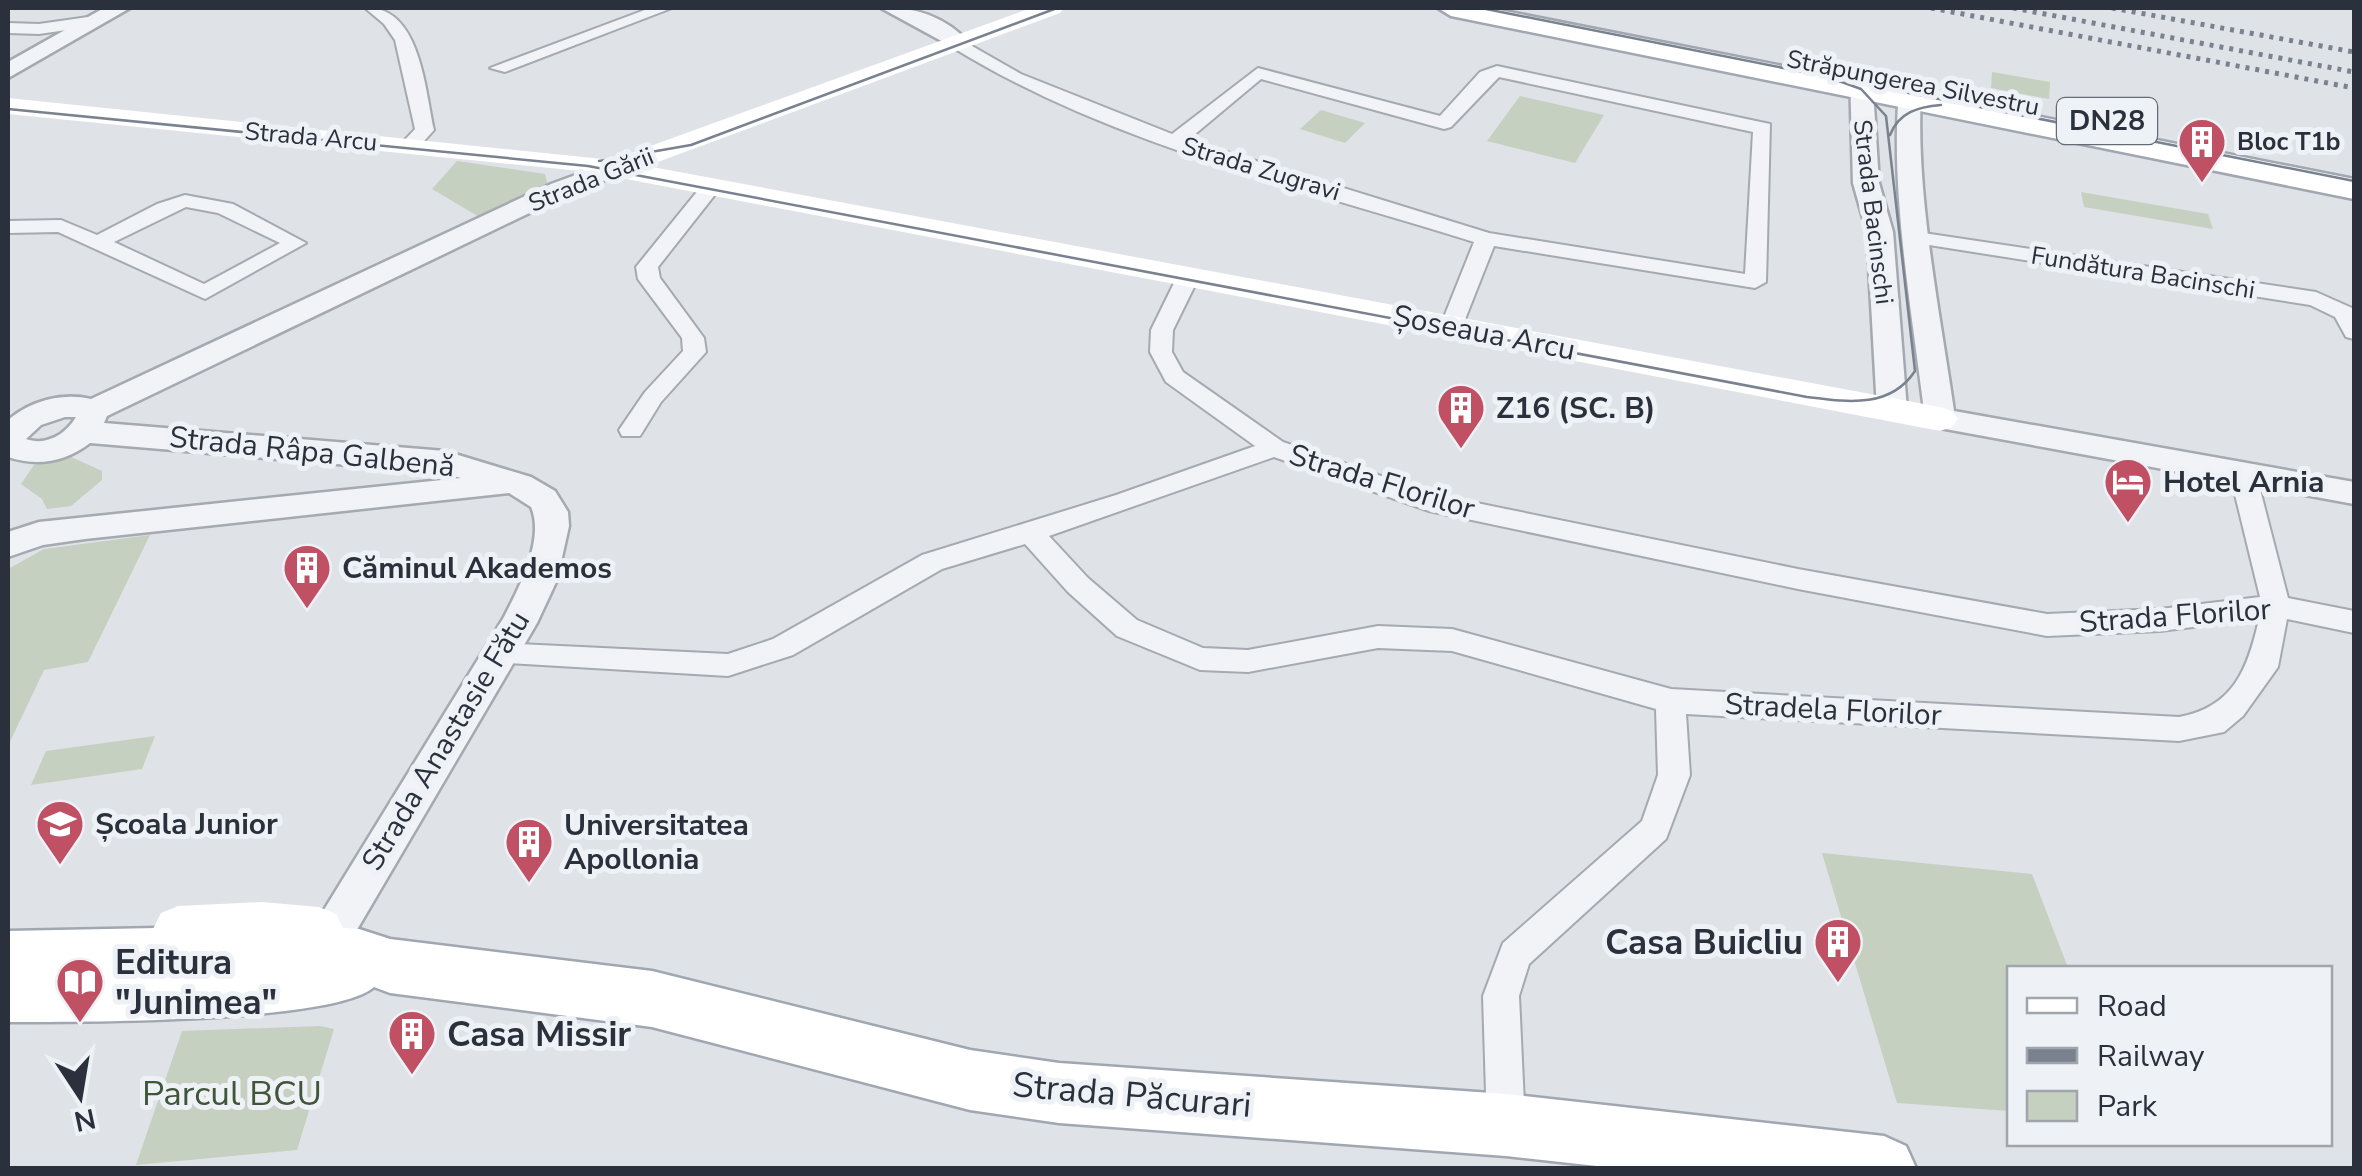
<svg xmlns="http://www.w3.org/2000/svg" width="2362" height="1176" font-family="'Nunito Sans',sans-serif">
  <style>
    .green { fill: #c5d0c1 }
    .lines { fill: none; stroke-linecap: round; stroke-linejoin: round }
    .minor-casing { stroke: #a5a9b0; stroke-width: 4 }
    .tertiary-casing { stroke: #a5a9b0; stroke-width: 5 }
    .primary-casing { stroke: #a0a7b1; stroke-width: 5 }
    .minor { fill: #f1f3f6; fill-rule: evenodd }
    .tertiary { fill: #f1f3f6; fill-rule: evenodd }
    .secondary { fill: #fff; fill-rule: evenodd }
    .primary { fill: #fff; fill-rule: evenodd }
    .tram { stroke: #7a828f; stroke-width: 2.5 }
    .rail { stroke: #7a828f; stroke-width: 5; stroke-dasharray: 4 6; stroke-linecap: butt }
    .labels { text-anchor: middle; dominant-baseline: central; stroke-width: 10; stroke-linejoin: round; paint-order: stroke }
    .far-street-label { font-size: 25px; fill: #2a313c; stroke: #eef1f5 }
    .far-poi-label { font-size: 25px; font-weight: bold; fill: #2a313c; stroke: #eef1f5; text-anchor: start }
    .shield { fill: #eef1f5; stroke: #656b74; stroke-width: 2.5 }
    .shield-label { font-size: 28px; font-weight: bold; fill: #2a313c }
    .street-label { font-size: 30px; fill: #2a313c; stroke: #eef1f5 }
    .poi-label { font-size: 30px; font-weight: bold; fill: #2a313c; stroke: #eef1f5; text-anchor: start }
    .near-poi-label { font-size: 35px; font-weight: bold; fill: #2a313c; stroke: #eef1f5; text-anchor: start }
    .near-park-label { font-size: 35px; fill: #3f5639; stroke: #eef1f5 }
    .near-street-label { font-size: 35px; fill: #2a313c; stroke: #eef1f5 }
  </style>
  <rect width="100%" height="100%" fill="#dfe2e7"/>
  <path class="green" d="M1992,72L2050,82L2049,99L1991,88Z
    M1520,96L1604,115L1575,163L1487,141Z
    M1321,110L1365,123L1345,143L1300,129Z
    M457,161L545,174L547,183L481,218L432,189Z
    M2081,192L2208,214L2213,229L2084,207Z
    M69,456L102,471V480L71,506L47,509L42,499L21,484L34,465Z
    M150,535L88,662L44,670L8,746V569L44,549Z
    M155,736L142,769L31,785L46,751Z
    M1822,853L2032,874L2068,968H2010L2009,1111L1897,1103Z
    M320,1026L334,1029L297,1150L136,1165L182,1031Z"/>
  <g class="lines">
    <g class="minor-casing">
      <path id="minor" d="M365,8C420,5 425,89 434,130L416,150L409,152L399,146L415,129L395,40L384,24Z
        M650,8H672L505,72L490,68Z
        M88,17L96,22L94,26L39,34L8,33V23L39,24Z
        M958,38L1021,74L1172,134L1258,68L1440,116L1480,72L1497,66L1770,124L1766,282L1755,288L1494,246L1462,327L1459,332H1443L1440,327L1474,242C1299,187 1109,144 952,47L949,43ZM1499,77L1753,132L1745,274L1489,233L1188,140L1261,79L1444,129L1451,127Z
        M711,181L721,187L658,267L660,278L704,338L706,352L661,402L640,436H622L619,430L645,392L683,351L682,338L638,279L636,267L704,183Z
        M185,195L233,204L306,243L205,299L58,232L8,233V221L61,220L97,235L157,204ZM186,207L218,213L280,243L204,284L114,242Z
        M1917,232L2316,292L2352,308L2354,339L2346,337L2335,317L2310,305L1910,242L1907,238Z
        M1188,271L1199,277L1173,330L1172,352L1183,372L1283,442L1433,494L1798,569L2047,614L2160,609L2260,597L2230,474L2243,465L2256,474L2288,598L2354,611V633L2287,619L2278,667L2243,716L2224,732L2179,741L1686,714L1690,775L1666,839L1529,964L1519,996L1525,1125L1519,1138L1506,1144L1493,1138L1487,1125L1483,996L1503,943L1642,821L1658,775L1656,709L1452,651L1378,648L1248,672L1200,670L1117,636L1068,592L1025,544L942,569L793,655L728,676L490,662L486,654L490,646L500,643L728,654L773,639L922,555L1116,495L1255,446L1166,382L1150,352L1151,330L1177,277ZM1274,457L1429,511L1798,589L2047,636L2160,631L2259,619C2248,668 2234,707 2179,717L1671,689L1452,629L1378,626L1248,650L1203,648L1137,620L1088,578L1049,536Z"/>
    </g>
    <g class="tertiary-casing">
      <path id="tertiary" d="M104,8H130L8,78V62Z
        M881,8C913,6 947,17 969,43L958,50Z
        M1861,67L1872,74L1879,183L1893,232L1907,410L1903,417H1881L1877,410L1867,232L1853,183L1850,74Z
        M1911,76L1922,83C1913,182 1940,312 1954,411L2354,482V504L1929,426L1925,419C1913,317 1888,184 1900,83Z
        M614,161L626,168L623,173L569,194L107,416L104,423L445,451L531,477L555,491L568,512L569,526L557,580L537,623L348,945L333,951L318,945L311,931L504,617C519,588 545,539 531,507L509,493L85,539L43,545L8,557V532L39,522L461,478L443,473L90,443C65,462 38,467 8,457V420C30,401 62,392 91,399L551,184ZM65,417H76C65,435 46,446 26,439L41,425Z"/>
    </g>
    <g class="primary-casing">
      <path id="primary" d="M1438,8H1489L2354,179V199L1451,16Z
        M300,925L359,929L390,939L652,971L970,1050L1059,1063L1506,1094L1884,1136L1906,1146L1916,1168H1615L1506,1156L1059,1123L970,1110L652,1027L390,993L374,987C334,1023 73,1022 8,1022V931Z"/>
    </g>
    <use href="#minor" class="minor"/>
    <use href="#tertiary" class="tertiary"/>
    <path class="secondary" d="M1031,8H1064L1060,13L647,166L1940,407L1952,411L1958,419L1952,427L1940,431L590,172L8,114V98L612,160Z
      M262,902L319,907L336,914L344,930L336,946L319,953L262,948L178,952L161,945L153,929L161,913L178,906Z"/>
    <use href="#primary" class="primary"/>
    <path class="tram" d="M1481,8L1814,74
      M1858,83L2354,181
      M8,109L588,166L1807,397C1847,402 1890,409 1915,371L1886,116L1861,89L1803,68
      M1890,135C1899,112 1918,107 1941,105
      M599,161L691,145L1057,8"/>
    <path class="rail" d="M1931,8L2354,88
      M2013,8L2354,72
      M2112,8L2354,52"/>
  </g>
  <defs>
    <g id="building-pin" transform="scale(2.5)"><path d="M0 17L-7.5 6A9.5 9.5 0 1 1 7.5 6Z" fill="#c05063" stroke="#eef1f5"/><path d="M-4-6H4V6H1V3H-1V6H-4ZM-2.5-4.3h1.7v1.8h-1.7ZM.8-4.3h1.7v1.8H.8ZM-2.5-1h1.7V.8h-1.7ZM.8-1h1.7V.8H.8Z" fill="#fff"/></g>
    <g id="hotel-pin" transform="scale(2.5)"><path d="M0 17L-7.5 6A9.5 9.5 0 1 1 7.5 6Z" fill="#c05063" stroke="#eef1f5"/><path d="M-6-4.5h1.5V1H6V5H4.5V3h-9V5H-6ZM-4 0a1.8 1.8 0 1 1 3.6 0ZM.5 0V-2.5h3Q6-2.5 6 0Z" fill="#fff"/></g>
    <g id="school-pin" transform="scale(2.5)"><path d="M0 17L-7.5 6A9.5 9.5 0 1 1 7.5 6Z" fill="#c05063" stroke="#eef1f5"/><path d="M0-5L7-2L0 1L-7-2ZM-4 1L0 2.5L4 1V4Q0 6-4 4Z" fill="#fff"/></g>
    <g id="library-pin" transform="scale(2.5)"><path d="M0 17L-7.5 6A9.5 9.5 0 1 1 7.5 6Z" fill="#c05063" stroke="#eef1f5"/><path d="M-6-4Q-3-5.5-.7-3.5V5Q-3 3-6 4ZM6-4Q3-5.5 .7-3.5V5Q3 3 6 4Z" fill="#fff"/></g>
  </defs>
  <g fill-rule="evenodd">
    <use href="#building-pin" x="2202" y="142"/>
    <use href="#building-pin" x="1461" y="408"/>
    <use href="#hotel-pin" x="2128" y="482"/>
    <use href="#building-pin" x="307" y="568"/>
    <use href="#school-pin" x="60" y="824"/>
    <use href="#building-pin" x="529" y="842"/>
    <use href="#building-pin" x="1838" y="942"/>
    <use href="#library-pin" x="80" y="982"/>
    <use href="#building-pin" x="412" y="1034"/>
  </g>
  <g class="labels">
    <g class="far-street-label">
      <text transform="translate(1913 83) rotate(11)">Străpungerea Silvestru</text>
      <text transform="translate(311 137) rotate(5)">Strada Arcu</text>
      <text transform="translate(1261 169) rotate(17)">Strada Zugravi</text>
      <text transform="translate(591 180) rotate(-22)">Strada Gării</text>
      <text transform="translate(1873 212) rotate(83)">Strada Bacinschi</text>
      <text transform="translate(2143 273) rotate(9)">Fundătura Bacinschi</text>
    </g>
    <g class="far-poi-label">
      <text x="2237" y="142">Bloc T1b</text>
    </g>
    <rect class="shield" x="2057" y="98" width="100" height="46" rx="8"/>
    <g class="shield-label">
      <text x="2107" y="121">DN28</text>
    </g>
    <g class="street-label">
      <text transform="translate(1484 333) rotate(11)">Șoseaua Arcu</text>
      <text transform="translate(312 452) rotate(6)">Strada Râpa Galbenă</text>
      <text transform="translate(1382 482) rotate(17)">Strada Florilor</text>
      <text transform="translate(2175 616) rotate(-4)">Strada Florilor</text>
      <text transform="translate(1833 710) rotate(3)">Stradela Florilor</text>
      <text transform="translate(446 741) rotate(-59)">Strada Anastasie Fătu</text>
    </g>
    <g class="poi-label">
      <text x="1496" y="408">Z16 (SC. B)</text>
      <text x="2163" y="482">Hotel Arnia</text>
      <text x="342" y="568">Căminul Akademos</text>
      <text x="95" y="824">Școala Junior</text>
      <text x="564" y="825">Universitatea<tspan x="564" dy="34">Apollonia</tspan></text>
    </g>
    <g class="near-poi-label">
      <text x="1803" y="942" text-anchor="end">Casa Buicliu</text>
      <text x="115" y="962">Editura<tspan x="115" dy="40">"Junimea"</tspan></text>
      <text x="447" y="1034">Casa Missir</text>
    </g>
    <g class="near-park-label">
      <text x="232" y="1093">Parcul BCU</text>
    </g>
    <g class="near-street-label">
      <text transform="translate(1132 1095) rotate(5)">Strada Păcurari</text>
    </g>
  </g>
  <rect width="2362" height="1176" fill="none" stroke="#2a313c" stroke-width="20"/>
  <rect x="2007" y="966" width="325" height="180" fill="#eef1f5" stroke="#a0a4ab" stroke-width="2.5"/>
  <rect x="2027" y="998" width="50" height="15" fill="#ffffff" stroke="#a0a4ab" stroke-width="2.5"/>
  <text x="2097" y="1016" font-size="30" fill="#2a313c">Road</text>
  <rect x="2027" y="1048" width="50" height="15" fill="#7a828f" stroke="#a0a4ab" stroke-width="2.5"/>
  <text x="2097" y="1066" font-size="30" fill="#2a313c">Railway</text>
  <rect x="2027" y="1091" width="50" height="30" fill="#c5d0c1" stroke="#a0a4ab" stroke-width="2.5"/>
  <text x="2097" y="1116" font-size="30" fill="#2a313c">Park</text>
  <g transform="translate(80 1096) rotate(168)" stroke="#eef1f5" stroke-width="8" paint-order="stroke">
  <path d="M0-8L18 38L0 25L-18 38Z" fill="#2a313c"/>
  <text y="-15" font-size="28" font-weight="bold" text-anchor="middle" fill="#2a313c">N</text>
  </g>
</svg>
